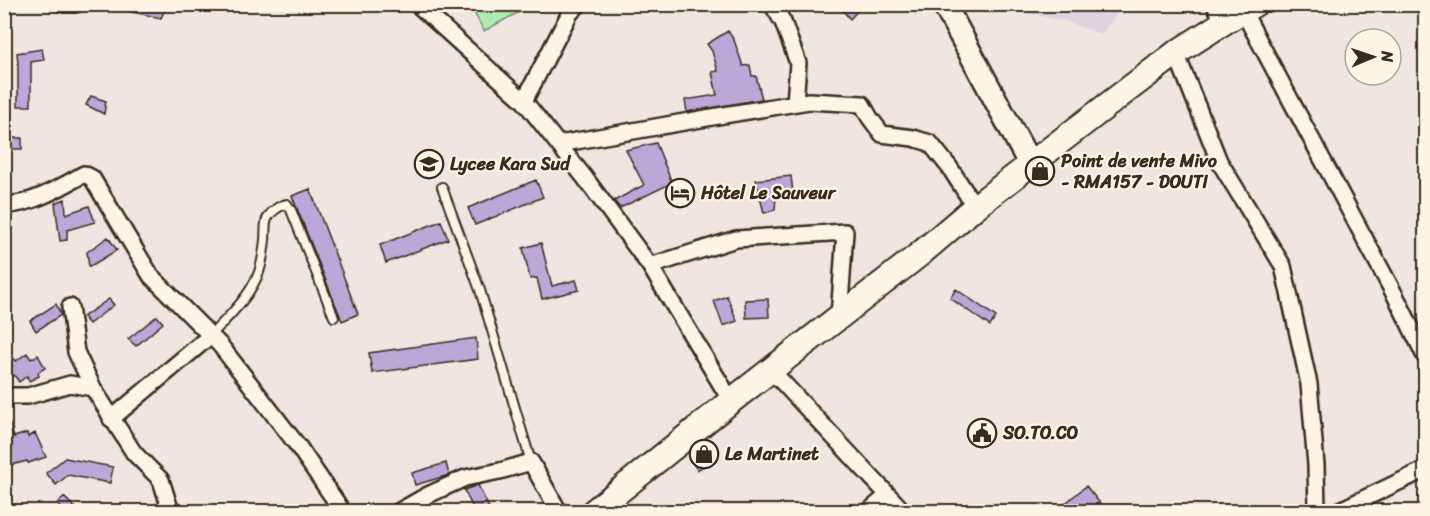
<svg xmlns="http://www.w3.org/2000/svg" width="1430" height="516" font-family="Sriracha,sans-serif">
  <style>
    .built { fill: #dfd3df }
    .green { fill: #acebb2; stroke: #748a68; stroke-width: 1.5 }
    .building { fill: #b9a8d8; stroke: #3b2a1e; stroke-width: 1.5 }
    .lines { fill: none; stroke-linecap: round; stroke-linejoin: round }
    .service-casing { stroke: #3b2a1e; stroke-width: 12 }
    .minor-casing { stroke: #3b2a1e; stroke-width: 20 }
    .secondary-casing { stroke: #3b2a1e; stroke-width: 26 }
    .primary-casing { stroke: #3b2a1e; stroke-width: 27 }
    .trunk-casing { stroke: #3b2a1e; stroke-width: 28 }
    .service { stroke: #fcf5e5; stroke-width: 8 }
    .minor { stroke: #fcf5e5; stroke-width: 15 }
    .secondary { stroke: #fcf5e5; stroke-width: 21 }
    .primary { stroke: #fcf5e5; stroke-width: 22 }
    .trunk { stroke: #fcf5e5; stroke-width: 24 }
    .labels { text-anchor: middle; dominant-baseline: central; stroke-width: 4.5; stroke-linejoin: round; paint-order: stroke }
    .poi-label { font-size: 18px; font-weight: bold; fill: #3b2a1e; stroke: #fcf5e5; text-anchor: start }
  </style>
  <rect width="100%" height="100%" fill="#efe6e2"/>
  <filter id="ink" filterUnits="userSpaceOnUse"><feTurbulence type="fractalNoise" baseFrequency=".0167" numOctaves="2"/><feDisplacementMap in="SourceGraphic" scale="12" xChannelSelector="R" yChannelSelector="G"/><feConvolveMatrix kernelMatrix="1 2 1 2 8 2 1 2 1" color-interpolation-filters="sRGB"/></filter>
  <g filter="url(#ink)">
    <path class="built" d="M995,5H1123L1106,29L1101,34L1065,21L997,7Z"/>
    <path class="green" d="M470,5H532L484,31Z"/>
    <path class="building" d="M118,4H149L165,9L161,18L117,9Z
      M837,4H864L850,19Z
      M728,31L734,40L743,66L750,65L752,76H756L762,99L687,112L685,100L717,95L712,72L718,71L712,51L707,44Z
      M42,49L44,60L31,62V106H18V63L17,53Z
      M91,96L106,101L104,114L86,105Z
      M4,138H22V149H4Z
      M656,143L672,183L620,208L614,201L644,185L626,150Z
      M791,176L793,193L776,196L775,210L764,213L756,180Z
      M536,180L543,197L475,225L468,208Z
      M310,189L358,314L342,321L292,196Z
      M65,199L66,214L89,206L95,222L67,230V240L60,241L55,203Z
      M441,221L448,239L386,263L380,245Z
      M108,237L117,250L89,267L87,252Z
      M541,243L552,286L576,280L579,290L542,299L537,278L530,279L523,248Z
      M956,289L996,317L990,326L950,298Z
      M727,296L737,321L723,326L714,301Z
      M109,299L114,305L89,324L83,317Z
      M768,299L769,317L746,318L745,300Z
      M56,304L61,315L36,331L30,321Z
      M157,316L163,323L136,346L128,339Z
      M476,338L478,359L372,373L369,353Z
      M4,346L16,361L27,353L31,359L38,355L45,368L38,372L39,376L29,381L27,376L19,382L14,375L4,380Z
      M4,414H6L14,437L27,433L28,437L35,433L46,457L28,463L27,461L4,467Z
      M712,450L717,458L697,470L692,461Z
      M65,458L113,467L110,483L68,475L56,485L46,473Z
      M446,463L449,475L415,485L412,473Z
      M478,485L491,512H475L464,490Z
      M1086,486L1107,512H1055Z
      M64,497L79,512H65L57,504Z"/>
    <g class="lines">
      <g class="service-casing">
        <path id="service" d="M442,187L480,290L531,462
          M210,336C228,317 250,297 259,272C262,263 264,250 265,240C266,233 264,223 268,217C272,211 280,205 287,204L291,210L334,317"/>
      </g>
      <g class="minor-casing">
        <path id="minor" d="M63,4H76
          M417,4L524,101L585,178L650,266L731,401
          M772,4L783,22L798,63L795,103
          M1243,11L1398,301L1426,358
          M1176,53L1219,161L1283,266L1309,384L1316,465L1317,512
          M524,101L570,13L579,4
          M559,144L724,115L809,101L862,104L870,118L882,134L913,138L930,143L950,168L975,207
          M4,205C29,206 63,186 84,174L92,178L151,276L220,345L298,446L343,512
          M650,266L736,239L845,232L839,318
          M70,307L76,352L93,388
          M771,370L904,512
          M4,396H28L70,384L93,388L134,453L161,480L171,512
          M111,419L210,336
          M398,512L428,495L465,478L500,471L531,462L559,512
          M868,512L888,495
          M1336,512L1426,469"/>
      </g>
      <g class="secondary-casing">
        <path id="secondary" d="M1218,4L1226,21"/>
      </g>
      <g class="primary-casing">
        <path id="primary" d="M944,4L1030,164"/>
      </g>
      <g class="trunk-casing">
        <path id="trunk" d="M593,512L731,401L920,254L975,207L1105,107L1176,53L1226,21L1255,4"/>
      </g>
      <use href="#service" class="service"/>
      <use href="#minor" class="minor"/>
      <use href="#secondary" class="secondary"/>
      <use href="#primary" class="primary"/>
      <use href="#trunk" class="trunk"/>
    </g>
  </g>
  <defs>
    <g id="school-ring" transform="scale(1.5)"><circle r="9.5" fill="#fcf5e5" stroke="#3b2a1e" stroke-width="1.5"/><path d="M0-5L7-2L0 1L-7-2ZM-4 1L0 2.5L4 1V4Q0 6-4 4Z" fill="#3b2a1e"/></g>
    <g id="shop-ring" transform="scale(1.5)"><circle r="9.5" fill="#fcf5e5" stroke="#3b2a1e" stroke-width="1.5"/><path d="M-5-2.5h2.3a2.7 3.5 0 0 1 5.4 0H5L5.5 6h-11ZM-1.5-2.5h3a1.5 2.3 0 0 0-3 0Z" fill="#3b2a1e"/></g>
    <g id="hotel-ring" transform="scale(1.5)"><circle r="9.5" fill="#fcf5e5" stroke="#3b2a1e" stroke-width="1.5"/><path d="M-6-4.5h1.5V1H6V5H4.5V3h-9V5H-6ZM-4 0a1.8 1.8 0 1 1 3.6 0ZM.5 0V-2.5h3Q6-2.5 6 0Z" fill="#3b2a1e"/></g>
    <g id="civic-ring" transform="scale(1.5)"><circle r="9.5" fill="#fcf5e5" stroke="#3b2a1e" stroke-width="1.5"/><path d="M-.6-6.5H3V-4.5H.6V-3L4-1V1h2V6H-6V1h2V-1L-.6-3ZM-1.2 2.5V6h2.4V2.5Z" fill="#3b2a1e"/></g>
  </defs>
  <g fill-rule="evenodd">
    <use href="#school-ring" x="429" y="164"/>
    <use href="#shop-ring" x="1040" y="171"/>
    <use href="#hotel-ring" x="680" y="193"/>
    <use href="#civic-ring" x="982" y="433"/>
    <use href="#shop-ring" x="704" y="454"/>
  </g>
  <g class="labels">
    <g class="poi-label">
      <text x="1061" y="161">Point de vente Mivo<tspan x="1061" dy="21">- RMA157 - DOUTI</tspan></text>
      <text x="450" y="164">Lycee Kara Sud</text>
      <text x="701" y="193">Hôtel Le Sauveur</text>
      <text x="1003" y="433">SO.TO.CO</text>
      <text x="725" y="454">Le Martinet</text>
    </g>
  </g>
  <rect width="1430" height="516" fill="none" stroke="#fcf5e5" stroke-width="24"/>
  <rect x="12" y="12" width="1406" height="492" fill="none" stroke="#3b2a1e" stroke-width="2" filter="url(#ink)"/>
  <g transform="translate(1373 57) rotate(88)"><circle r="28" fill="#fcf5e5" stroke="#afa495" stroke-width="1.5"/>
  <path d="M0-4.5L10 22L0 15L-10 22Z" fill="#3b2a1e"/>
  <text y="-9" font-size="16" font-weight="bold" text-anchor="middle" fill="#3b2a1e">N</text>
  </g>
</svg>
